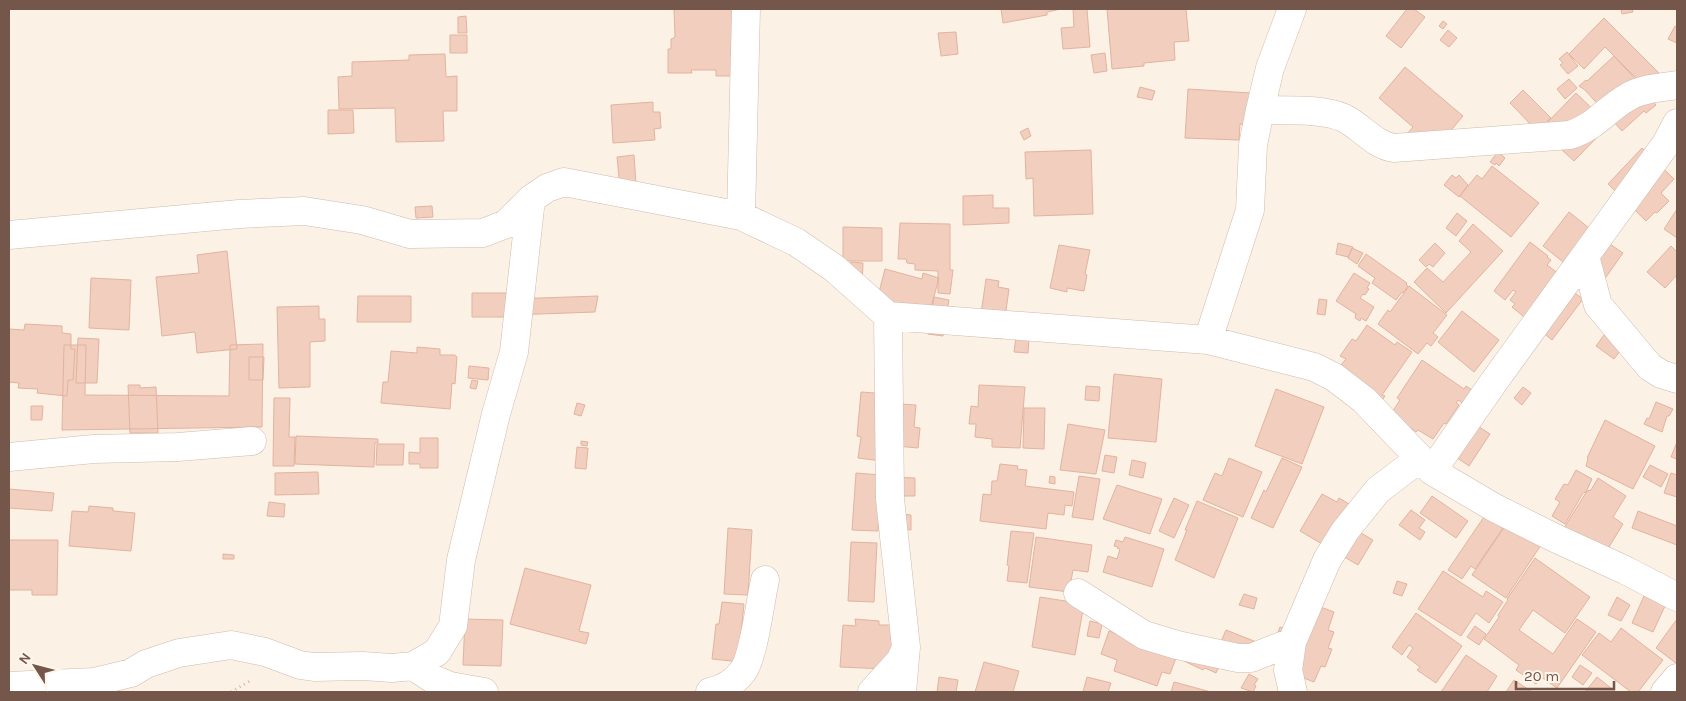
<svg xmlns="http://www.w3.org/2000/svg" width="1686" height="701" font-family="Karla,sans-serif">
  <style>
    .building { fill: #f1cebd; stroke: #e3b39e }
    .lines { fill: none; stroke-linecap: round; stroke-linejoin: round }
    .minor-casing { stroke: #cfbaae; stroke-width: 29 }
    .path { stroke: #d6b1a0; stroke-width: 3; stroke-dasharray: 1 4; stroke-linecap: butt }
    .minor { stroke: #fff; stroke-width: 28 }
  </style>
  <rect width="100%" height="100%" fill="#fcf1e5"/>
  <path class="building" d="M674,9H733L736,76H716V70H691L692,73H668V49H671V39L674,38L675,36Z
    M1001,9H1061L1047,12V15L1003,23Z
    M1073,9H1087L1090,47L1063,49L1061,28L1074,27Z
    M1107,9H1186L1189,41L1174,42L1175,60L1144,63V66L1112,69Z
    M1407,9H1414L1425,17L1401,48L1386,36Z
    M1621,9H1632L1633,12L1622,14Z
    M466,16L467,33H458V17Z
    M1604,18L1666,80L1652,94L1605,47L1584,69L1569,54Z
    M1443,21L1447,24L1443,29L1439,26Z
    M1675,26L1677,27V43L1668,39Z
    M1448,30L1457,38L1449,47L1440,40Z
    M956,32L958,54L941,56L938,33Z
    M450,35H467V53H450Z
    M1567,52L1578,66L1568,74L1560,65L1563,63L1559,59Z
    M1105,53L1107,71L1094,73L1091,55Z
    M445,54L446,77L457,76V111H443L444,141L396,142L395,108L339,109L338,77L352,76V62L409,60V55Z
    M1614,56L1651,96L1649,97L1656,105L1646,113L1644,111L1622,131L1585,90L1579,86L1586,80L1587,81Z
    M1405,67L1463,116L1437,147L1407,134L1413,127L1379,98Z
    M1569,79L1577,88L1565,99L1557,89Z
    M1140,87L1155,91L1152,100L1137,97Z
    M1188,89L1250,93L1248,125L1240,124L1239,140L1185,138Z
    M1523,90L1551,118L1537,131L1510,103Z
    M1576,93L1609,125L1574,161L1540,130Z
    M653,102V112H660L661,128L654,129L655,140L613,143L611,105Z
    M328,110H353L354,133L328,134Z
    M1028,128L1031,136L1024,140L1020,132Z
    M1642,148L1674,179L1661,193L1669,201L1657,213L1655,212L1646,221L1608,184Z
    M1091,150L1093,214L1034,216L1033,178L1026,179L1025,152Z
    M1498,152L1505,158L1499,166L1496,163L1495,165L1490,162Z
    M634,155L636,185L620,187L617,157Z
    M1492,166L1539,203L1511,237L1460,196L1477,175L1482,179Z
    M1452,175L1456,178L1459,175L1468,185L1459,197L1444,185Z
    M993,195V208H1009V223L963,225V196Z
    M432,206L433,217L416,218L415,207Z
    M1677,209V238L1664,229Z
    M1569,212L1604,240L1577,273L1543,246Z
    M1457,213L1467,221L1456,236L1446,228Z
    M900,223L950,224V270H953L950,294L938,293V271L915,270V264L907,263L906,259H898Z
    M1473,224L1503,251L1446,313L1414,282L1427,268L1443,282L1471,252L1459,241Z
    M843,227L882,228V261H843Z
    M1604,240L1623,253L1594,294L1587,265Z
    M1530,242L1548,256L1547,257L1551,260L1547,265L1575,286L1572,291L1583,299L1552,340L1512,307L1515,304L1510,300L1516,292L1513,290L1505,300L1494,291Z
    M1338,243L1353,247L1348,257L1336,254Z
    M1435,243L1445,253L1433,267L1429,264L1426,267L1419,260Z
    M1059,245L1090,250L1085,274L1087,275L1084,291L1067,288V292L1050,288Z
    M1671,246L1677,252V275L1665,288L1647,272Z
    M1352,248L1363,253L1357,264L1348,258Z
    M227,251L237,349L197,353L195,332L162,336L156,277L199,273L197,255Z
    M1366,254L1407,283L1406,284L1408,286L1403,293L1402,292L1396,300L1372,283L1375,278L1358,266Z
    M851,262L863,263L862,287L850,286Z
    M885,269L922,279L923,273L939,278L925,330L877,300Z
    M1354,273L1370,283L1367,288L1369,289L1365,295L1363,294L1360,298L1374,307L1366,321L1361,318L1360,321L1355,318L1356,314L1336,301Z
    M91,278L131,280L129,330L89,328Z
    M986,279L999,281L998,287L1009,289L1002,339L978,335Z
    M1409,286L1447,315L1433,333L1438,337L1431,346L1427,343L1418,354L1378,324L1388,310L1390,312Z
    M472,293H509V317H472Z
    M358,296H411V322H357Z
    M598,296L595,312L511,315V299Z
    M934,297L949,300L943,336L928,334Z
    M1319,299L1327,300L1325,315L1317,314Z
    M319,306V319H325V341L310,342V387L279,388L277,307Z
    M1462,311L1499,340L1474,372L1438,342Z
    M25,324L62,326V333L71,334V349H75L73,380H68L67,396L37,393L38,389L18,388L19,383L9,382V329L24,330Z
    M1367,325L1395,345L1397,342L1412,352L1382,395L1385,396L1380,403L1339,367L1346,359L1340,356L1352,339L1356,341Z
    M1607,331L1626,343L1614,359L1596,346Z
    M1016,337L1029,338L1028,353L1014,352Z
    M78,338L99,339L97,383H76Z
    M263,344L262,427L62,430L64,345H86L85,395L229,396L230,345Z
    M417,347L440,349V355H455L457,357L455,384L452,383L450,409L381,403L383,382H388L391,351L417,353Z
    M249,357H264L263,380H249Z
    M1422,360L1464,389L1466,386L1478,394L1479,415L1458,400L1456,403L1459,405L1446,424L1444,423L1433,439L1418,430L1416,432L1411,428L1409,431L1389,417L1400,400L1397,398Z
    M469,366L489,368L488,380L468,378Z
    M1114,374L1162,379L1156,442L1108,438Z
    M472,380L478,381L476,389L470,388Z
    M128,385H140V388L156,387L158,433H130Z
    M979,385L1025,387L1020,448L992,447V439L975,437L976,424H969L971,406L978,407Z
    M1086,386L1100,387L1099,401L1085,400Z
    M1523,387L1531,393L1522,405L1514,398Z
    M1276,389L1324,407L1302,464L1255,446Z
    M861,392L901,395L900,404L916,405L914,427L920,428L918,448L896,446L889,462L858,458L861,437L857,436Z
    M274,398H290L289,437H295L294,466H273Z
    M1656,402L1673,409L1669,416H1667L1662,432L1644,424L1647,418L1649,419Z
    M577,403L585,405L581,416L574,414Z
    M31,406H43L42,420H31Z
    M1024,408H1045L1044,449L1023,448Z
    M1464,417L1490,434L1469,466L1443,448Z
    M1605,420L1655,446L1633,489L1586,466L1588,459L1587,458Z
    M1068,424L1105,430L1096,474L1060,470Z
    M296,436L378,439V443H375L374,467L295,464Z
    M420,438H438V468H420V464H409V452L420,453Z
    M581,441L588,442L587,446L581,445Z
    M1677,442V459L1671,457Z
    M377,444H404L403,465H376Z
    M577,447L588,448L586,469L575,468Z
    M1105,455L1117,457L1114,473L1102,471Z
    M1229,458L1262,472L1243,517L1203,500L1215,473L1222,476Z
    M1282,458L1302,467L1273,528L1251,518L1264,490L1266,492Z
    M1132,460L1146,463L1143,478L1129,475Z
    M1000,464L1018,466L1017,469L1027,470L1025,486L1074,492L1072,506L1065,505L1064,515L1048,513L1046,529L980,521L983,494L991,495L992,481H997Z
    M1650,465L1668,474L1661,487L1643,477Z
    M1576,470L1592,479L1586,492L1583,493L1565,524L1552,516L1560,502L1555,499L1564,484L1568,485Z
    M318,472L319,494L275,495V473Z
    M856,473L881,475L878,531L852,530Z
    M1671,473L1677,475V497L1664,493Z
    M1050,476L1055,477V484L1049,483Z
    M1079,476L1100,479L1093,520L1072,517Z
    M889,477L915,478V496H896Z
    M1598,478L1626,496L1613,517L1623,524L1601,560L1564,528L1587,491L1591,490Z
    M1117,485L1162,499L1150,534L1103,519Z
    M9,489L54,493L52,511L9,508Z
    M1322,494L1337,502L1339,498L1371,517L1361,533L1373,540L1358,565L1300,531Z
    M1432,496L1468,521L1456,538L1420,513Z
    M1174,498L1189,505L1174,538L1159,531Z
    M1197,501L1238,518L1214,578L1175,560L1187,530H1185Z
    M269,502L285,504L284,517L267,516Z
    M1492,505L1510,518L1475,569L1471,566L1462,579L1448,570Z
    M89,506L113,508V511L135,513L131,551L69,546L72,511L88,512Z
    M1411,510L1425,520L1419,528L1425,532L1420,540L1399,525Z
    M1638,511L1677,526V545L1632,528Z
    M900,514L911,515V530L899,529Z
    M1507,523L1541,545L1506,598L1472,575Z
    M728,528L752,530L748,595L724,594Z
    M1011,531L1034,533L1027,583L1007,581L1009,566L1007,565Z
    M1036,537L1092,545L1088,572L1073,570L1069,592L1029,587Z
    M1125,537L1164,549L1152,587L1103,572L1108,556L1117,559L1120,549L1117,548L1118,547L1114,546L1116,540L1123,542Z
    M9,540H58L57,595H32V590H9Z
    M851,542L877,543L874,602L848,601Z
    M223,554L234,555V559H223Z
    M1535,558L1590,597L1565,633L1533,610L1519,630L1553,654L1577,619L1596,632L1557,688L1541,677L1536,684L1516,670L1519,665L1484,639L1499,617L1498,615L1508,600L1507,599Z
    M525,568L591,585L579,631L589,633L586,644L510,624Z
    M1443,571L1483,597L1486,591L1503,602L1489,623L1476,613L1461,636L1418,609Z
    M1397,581L1407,584L1402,596L1393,593Z
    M1244,594L1257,598L1254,609L1239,605Z
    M1644,596L1665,606L1653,632L1632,623Z
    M1040,597L1084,604L1075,655L1032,647Z
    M1617,597L1630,605L1621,621L1608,615Z
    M722,602L744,604L739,653L741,662L712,659L716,624H719Z
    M1307,602L1334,612L1328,630L1334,632L1328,648L1332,649L1325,667L1321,666L1314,682L1296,675L1297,672L1274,664L1280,649L1273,646L1280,627L1288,630Z
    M1416,613L1462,646L1436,683L1417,670L1420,667L1407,657L1413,648L1409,645L1402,655L1392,647Z
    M465,619L503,620L501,666L463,665Z
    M855,619L879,621V625H894L892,663L885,669L840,667L843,625L856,626Z
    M1677,619V664L1656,648Z
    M1090,621L1102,624L1099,638L1087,636Z
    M1475,626L1486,634L1479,645L1467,637Z
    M1621,628L1663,660L1638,692H1631L1582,655L1599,633L1611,642Z
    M1226,630L1264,645L1216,653Z
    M1109,631L1176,658L1170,674L1162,672L1157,686L1114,671L1117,660L1101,654Z
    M1466,655L1497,676L1487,692H1441Z
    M1223,658L1216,673L1205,668L1203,670L1180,659Z
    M984,662L1019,671L1013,692H975Z
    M1580,665L1592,673L1583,685L1572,677Z
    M1249,674L1258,679L1254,685L1256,686L1253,692L1241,688Z
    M939,677L958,680L956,692H937Z
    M1087,677L1111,683L1108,692H1083Z
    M1597,677L1616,692H1585Z
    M1514,680L1532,692H1506Z
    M1174,682L1211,692H1171Z"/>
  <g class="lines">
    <g class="minor-casing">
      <path id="minor" d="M1260,110C1285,111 1322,108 1344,118C1362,127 1374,145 1394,148L1570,135C1597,126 1606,109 1628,97C1642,88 1661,88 1677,85
        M741,216L746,9
        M9,235L239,214L304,211L362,220L410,234L483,233L506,224L531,199L547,188L564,182L741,216L796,242L834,268L888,316L1208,340L1314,367L1334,377L1364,400L1432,471L1495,508L1557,539L1625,570L1677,597
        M1585,256L1598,305L1650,367L1661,374L1677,379
        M888,316L890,499L906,647L902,692
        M1208,340L1250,210L1253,145L1260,110L1270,68L1292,9
        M9,457L94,449L178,447L252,441
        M1432,471L1493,383L1666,144L1677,123
        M1078,593L1144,635L1177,645L1238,658H1251L1292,642
        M413,666L433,679L450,686L484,692
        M9,686L94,682L131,673L146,664L179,653L231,645L265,652L300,665L314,667L363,666L392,668L413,666L437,652L453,626L461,560L496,414L514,352L531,199
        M710,692C723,689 735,682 743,671C754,656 760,602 765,580
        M872,692L900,661L906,648
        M1293,692L1288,670L1292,642L1327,560L1345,531L1378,490L1419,459
        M1665,692L1677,678"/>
    </g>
    <path class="path" d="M231,692L250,681"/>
    <use href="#minor" class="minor"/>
  </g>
  <rect width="1686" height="701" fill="none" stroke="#75564a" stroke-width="20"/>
  <g transform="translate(35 666) rotate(306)" stroke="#fff6eb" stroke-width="4" paint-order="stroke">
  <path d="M0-4L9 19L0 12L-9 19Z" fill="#75564a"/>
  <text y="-8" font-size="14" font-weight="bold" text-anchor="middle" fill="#75564a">N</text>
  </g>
  <path d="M1516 681v8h98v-8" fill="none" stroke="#75564a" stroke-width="2.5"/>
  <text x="1524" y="681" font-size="15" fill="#75564a" stroke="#fff6eb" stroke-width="4" paint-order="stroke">20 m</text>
</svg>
